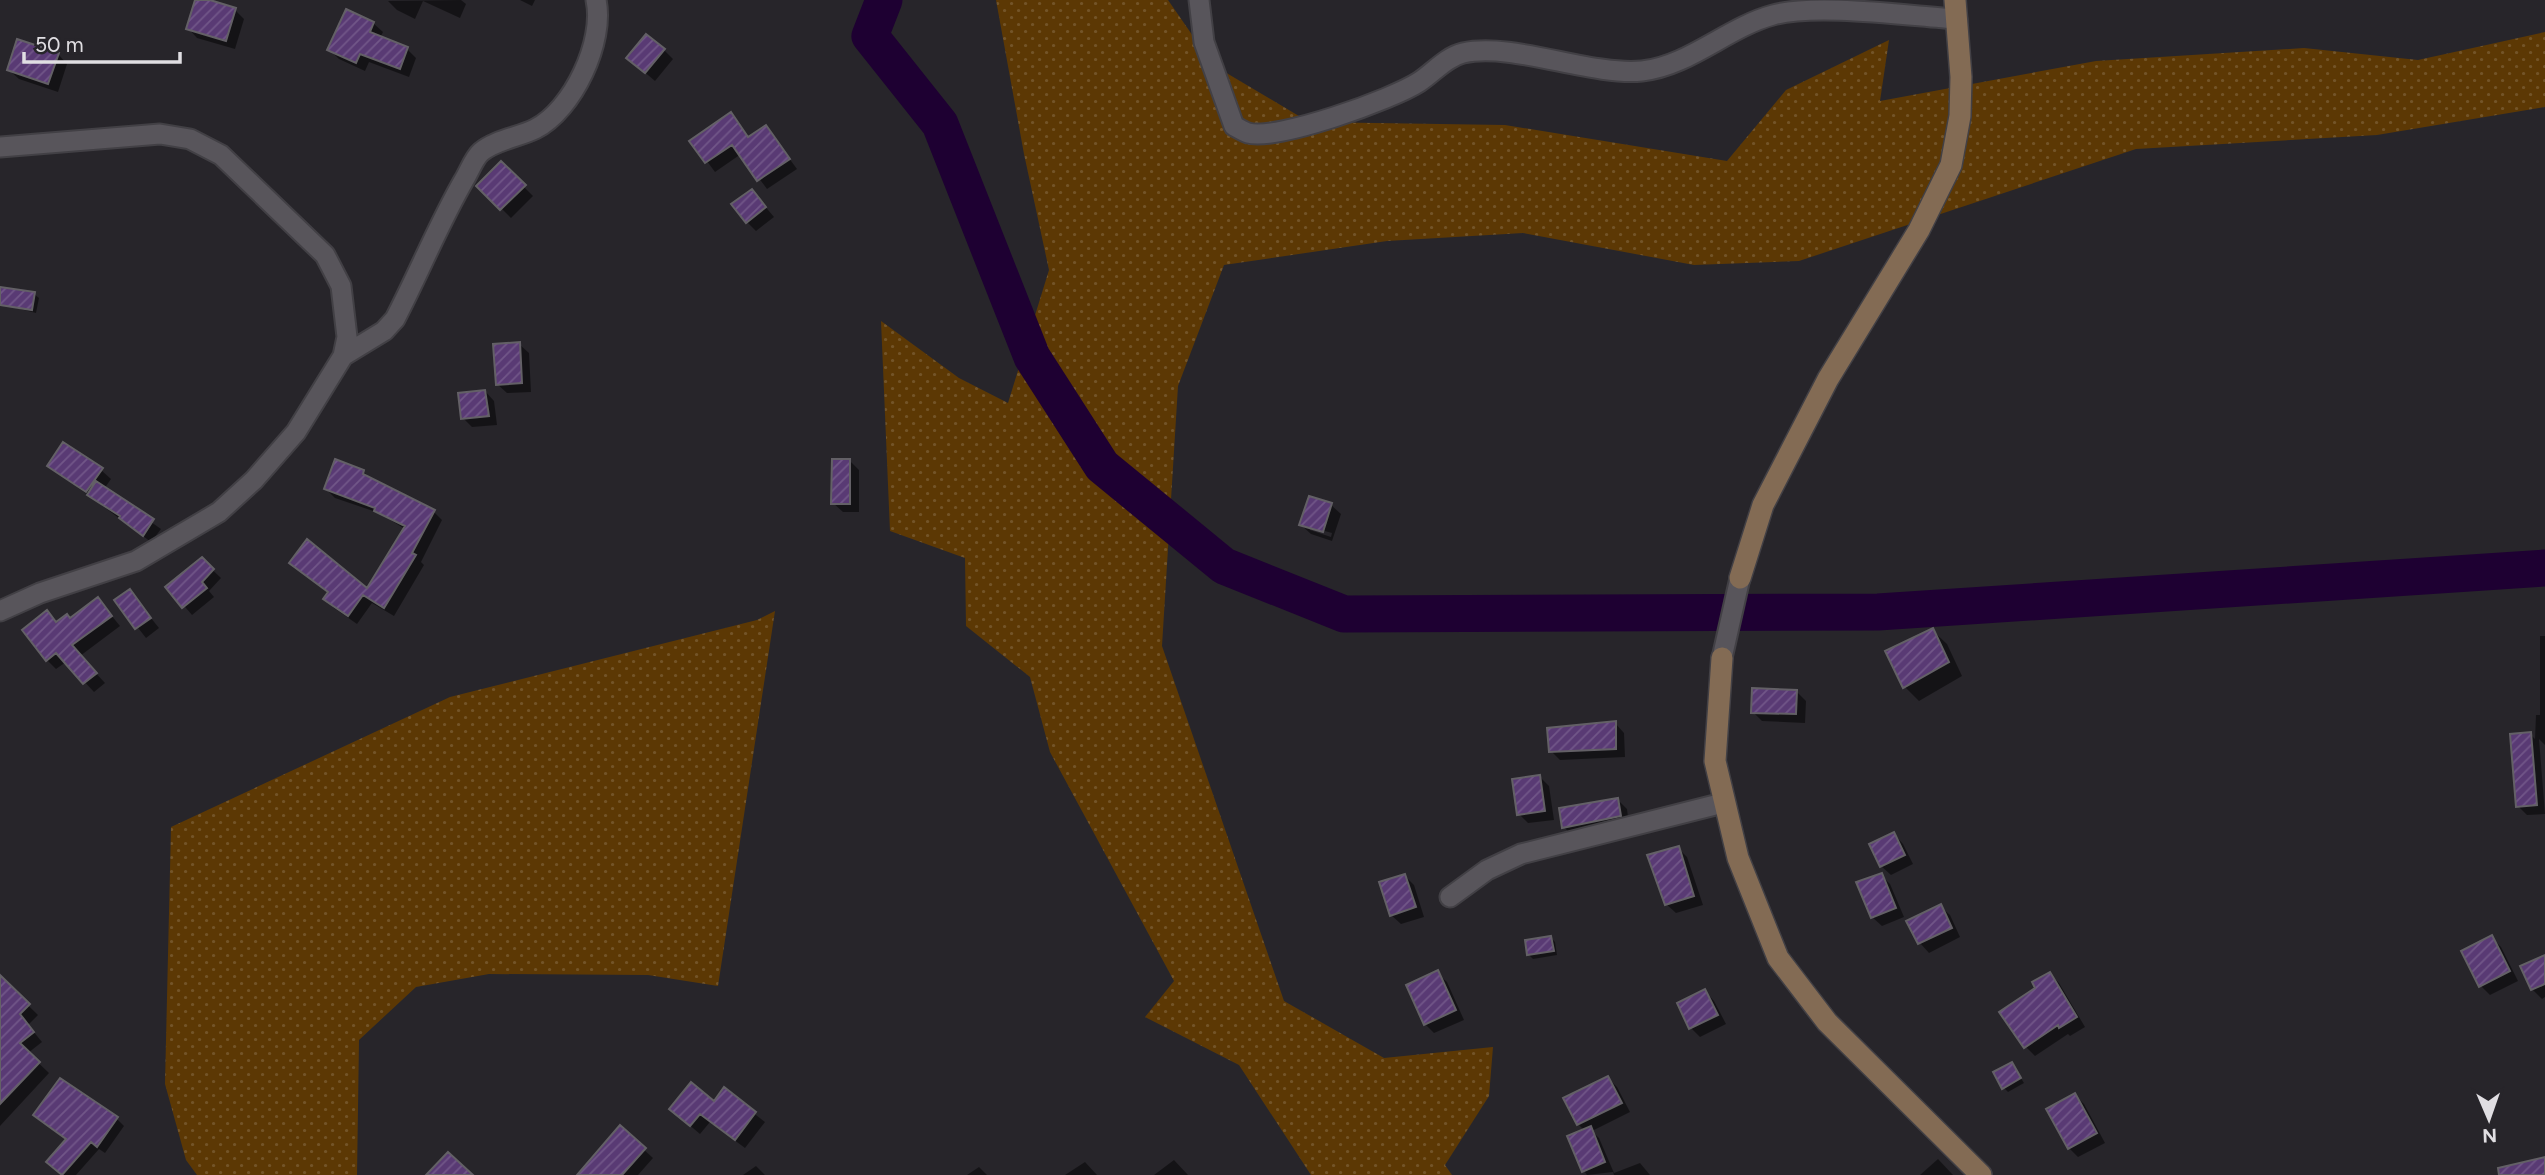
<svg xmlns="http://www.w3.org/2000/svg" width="2545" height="1175" font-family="Figtree,sans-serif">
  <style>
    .grass { fill: url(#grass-dots) }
    .shadow { fill: #0007; fill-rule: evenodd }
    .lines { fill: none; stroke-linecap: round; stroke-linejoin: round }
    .river { stroke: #1e0032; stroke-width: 37 }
    .building { fill: url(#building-hatch); stroke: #636066; stroke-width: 2 }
    .street-casing { stroke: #424045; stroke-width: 23 }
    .secondary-casing { stroke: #424045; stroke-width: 24 }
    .street { stroke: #58555b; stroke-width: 19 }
    .secondary { stroke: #836b54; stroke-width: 21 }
  </style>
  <defs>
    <pattern id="grass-dots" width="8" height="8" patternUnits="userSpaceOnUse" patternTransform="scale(1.75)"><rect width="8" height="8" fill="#5c3804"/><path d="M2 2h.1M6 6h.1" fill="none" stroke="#735428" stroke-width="1.8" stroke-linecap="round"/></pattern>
    <pattern id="building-hatch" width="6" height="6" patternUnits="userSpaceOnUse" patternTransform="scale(1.75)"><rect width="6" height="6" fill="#593a74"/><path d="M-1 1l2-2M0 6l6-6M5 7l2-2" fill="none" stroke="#715688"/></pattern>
  </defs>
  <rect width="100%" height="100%" fill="#27252a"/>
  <path class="grass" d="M996,0H1168L1213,65L1309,122L1505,125L1727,161L1786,90L1889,40L1880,101L2096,61L2304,48L2418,60L2545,32V107L2377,135L2136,149L1799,261L1694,265L1523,233L1387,241L1224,265L1178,386L1162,646L1284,1001L1384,1058L1493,1047L1489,1096L1445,1165L1452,1175H1311L1239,1065L1145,1017L1174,981L1050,752L1030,677L966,626L965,558L890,531L881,321L959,378L1008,403L1049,270L1024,154Z
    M775,611L718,986L648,975L489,974L416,987L359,1040L357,1175H197L186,1160L165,1084L171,827L450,697L757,620Z"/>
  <path class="shadow" d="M196,0L235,10L244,19L235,49L197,38L188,28Z
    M461,0L466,4L460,18L423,1L415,19L397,10L388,1Z
    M520,0H535L532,6Z
    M373,23L383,32L380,38L407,49L416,58L409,77L369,62L365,71L339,59L330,50Z
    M664,50L673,59L655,81L628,58Z
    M58,54L67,64L58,92L19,79L9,70Z
    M731,115L749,138L766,127L797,169L767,189L741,154L715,172L692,141Z
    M501,164L533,196L511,218L479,186Z
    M752,191L774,217L756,231L747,222Z
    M0,289L34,294L39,298L36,313L0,304Z
    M519,344L529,353L531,392L507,393L497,384Z
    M485,391L494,401L497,425L472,427L463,418Z
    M850,461L859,470V512H843L833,503Z
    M49,466L101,470L111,479L104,489L161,529L151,542Z
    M363,471L372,480L433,511L442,520L421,562L424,565L394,616L372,603L357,624L334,608L325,599L329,594L291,563L367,591L405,529L379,513L335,498L326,489Z
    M1331,505L1341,514L1332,541L1311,534L1301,525ZM1310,527L1332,533L1331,537L1310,530Z
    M202,560L221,578L209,591L214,597L192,615L168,587Z
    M130,592L159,628L146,638L117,601Z
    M98,599L120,626L80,656L105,683L94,692L66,662L56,669L47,660L57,623L70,620Z
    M1932,630L1947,644L1962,676L1919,701L1905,687L1888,652Z
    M2540,636H2545V745L2539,739L2545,814L2527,815L2518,806L2530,734L2535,739L2536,715H2540Z
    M1796,691L1806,701L1805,723L1762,721L1753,712Z
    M1615,723L1624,733L1625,757L1560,760L1551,751Z
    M1540,777L1549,786L1554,820L1528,823L1519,814Z
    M1618,800L1627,809L1629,825L1573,837L1564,827Z
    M1894,834L1903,844L1913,864L1891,875L1881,866Z
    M1678,848L1687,857L1703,905L1676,913L1666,904Z
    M1881,875L1890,884L1904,917L1882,926L1872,917Z
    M1405,876L1414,885L1424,917L1401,924L1391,915Z
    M1940,906L1950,915L1960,937L1929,953L1920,943L1909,921Z
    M1551,938L1555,942L1557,955L1533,959L1529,955Z
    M2492,938L2501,947L2518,981L2490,995L2481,986Z
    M2545,957V997L2542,999L2532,989Z
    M1437,973L1447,982L1464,1020L1434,1033L1425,1024Z
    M2050,974L2059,983L2085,1027L2070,1036L2068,1034L2035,1056L2026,1047L2037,988Z
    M3,981L38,1015L28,1025L42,1042L28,1053L49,1073L0,1126V984Z
    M1705,991L1714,1001L1726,1024L1700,1037L1691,1028Z
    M2012,1064L2024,1083L2008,1092L2004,1088Z
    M1608,1078L1617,1087L1630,1112L1592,1131L1599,1138L1614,1173L1640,1163L1650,1175H1614L1613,1172L1587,1175L1584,1171L1585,1131L1578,1124Z
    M724,1090L765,1122L745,1148L710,1122L700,1134L681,1118L714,1103Z
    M2075,1095L2084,1104L2105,1143L2078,1157L2069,1148Z
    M35,1115L116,1118L124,1126L105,1153L99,1149L76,1175H62L48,1162L67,1140Z
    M620,1128L653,1158L638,1175H577Z
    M1938,1159L1953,1175H1920Z
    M1174,1160L1188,1175H1154Z
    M1085,1162L1097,1175H1065Z
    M756,1166L765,1175H743Z
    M979,1167L987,1175H967Z"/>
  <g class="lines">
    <path class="river" d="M884,0L870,36L940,124L1032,357L1102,466L1224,566L1344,614L1878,612L2545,568"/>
  </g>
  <path class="building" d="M195,0H210L236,8L226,41L186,29Z
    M346,9L374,22L370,32L408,47L400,69L360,54L356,63L327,50Z
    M646,34L665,49L645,73L626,58Z
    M17,39L59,53L48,84L7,70Z
    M731,112L748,137L766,125L790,159L757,181L732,145L705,163L689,141Z
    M501,161L526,185L500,210L476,186Z
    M752,189L766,207L746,223L731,204Z
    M0,287L35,292L32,310L0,305Z
    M520,342L522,383L496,385L493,344Z
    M485,390L489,416L461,419L458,393Z
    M63,442L103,468L86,492L47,466Z
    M335,459L364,470L363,474L435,510L412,553L416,555L384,608L363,595L348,616L323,599L328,592L289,563L307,539L367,588L405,526L374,511L375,508L324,489Z
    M832,459H850V504H831Z
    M96,481L154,519L143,536L119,518L120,516L87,495Z
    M1309,496L1332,503L1323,532L1299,525Z
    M202,557L214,569L202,582L207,588L182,608L165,587Z
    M130,589L151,618L135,629L114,600Z
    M98,597L112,616L72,645L97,673L83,684L56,653L46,661L22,630L47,610L56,622L67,614L70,618Z
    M1933,628L1949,662L1903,688L1885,651Z
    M1752,688L1797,690L1796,714L1751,713Z
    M1616,721V749L1549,752L1547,728Z
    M2531,732L2537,805L2516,807L2510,734Z
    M1540,775L1545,811L1517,815L1512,779Z
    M1618,798L1621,816L1562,828L1559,808Z
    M1894,832L1905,855L1880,867L1869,844Z
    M1679,846L1694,896L1665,905L1647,855Z
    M1882,873L1896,908L1871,918L1856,882Z
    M1405,874L1416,907L1390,916L1379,882Z
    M1941,904L1952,928L1918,944L1906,921Z
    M2492,935L2510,971L2479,987L2461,951Z
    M1551,936L1554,951L1527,955L1525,940Z
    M2545,955V984L2531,990L2520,966Z
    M1438,970L1456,1010L1424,1025L1406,985Z
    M2050,972L2077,1017L2059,1028L2058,1025L2024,1048L1999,1012L2035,988L2032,982Z
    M0,975L30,1004L20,1014L34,1032L20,1043L40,1062L0,1104Z
    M1705,989L1718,1015L1689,1029L1677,1003Z
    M2012,1062L2021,1078L2002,1089L1993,1072Z
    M1608,1076L1622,1103L1577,1125L1563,1098Z
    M60,1078L118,1117L97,1147L91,1142L62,1175L46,1162L66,1139L33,1115Z
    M691,1082L714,1101L724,1087L756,1112L735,1140L700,1114L690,1126L669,1109Z
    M2075,1093L2097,1133L2068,1149L2046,1109Z
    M620,1125L646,1148L622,1175H577Z
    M1591,1126L1605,1162L1582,1172L1567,1136Z
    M448,1152L473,1175H426Z
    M2545,1157V1175H2499L2498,1168Z"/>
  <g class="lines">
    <g class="street-casing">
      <path id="street" d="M1199,0L1204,42L1234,126C1238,128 1244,132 1248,133C1277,141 1393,99 1419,82C1433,73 1446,57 1463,53C1513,42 1590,76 1642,71C1689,66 1728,27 1773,15C1816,3 1909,16 1957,19
        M0,147L160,134L190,139L221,155L325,255L341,286L347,337L343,356L296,432L254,480L219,512L136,561L40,593L0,611
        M343,356L384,331L395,319C419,273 438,225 464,180C469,172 474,158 481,152C495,140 519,137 535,129C573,110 605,41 596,0
        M1722,658L1740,578
        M1450,897L1487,870L1521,854L1723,803"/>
    </g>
    <g class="secondary-casing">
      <path id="secondary" d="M1740,578L1763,505L1828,379L1919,230L1951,165L1960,116L1961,77L1955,0
        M1722,658L1715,761L1738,858L1778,958L1827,1022L1981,1175"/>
    </g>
    <use href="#street" class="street"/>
    <use href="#secondary" class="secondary"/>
  </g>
  <g transform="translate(2489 1119) rotate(178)" stroke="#27252a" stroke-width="5" paint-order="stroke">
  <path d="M0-5L12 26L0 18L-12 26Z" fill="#e0dee2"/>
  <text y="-10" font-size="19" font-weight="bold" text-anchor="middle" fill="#e0dee2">N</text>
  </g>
  <path d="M24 52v10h156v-10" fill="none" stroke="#e0dee2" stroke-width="3.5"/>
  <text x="35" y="52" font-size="21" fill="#e0dee2" stroke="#27252a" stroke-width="5" paint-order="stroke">50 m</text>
</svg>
